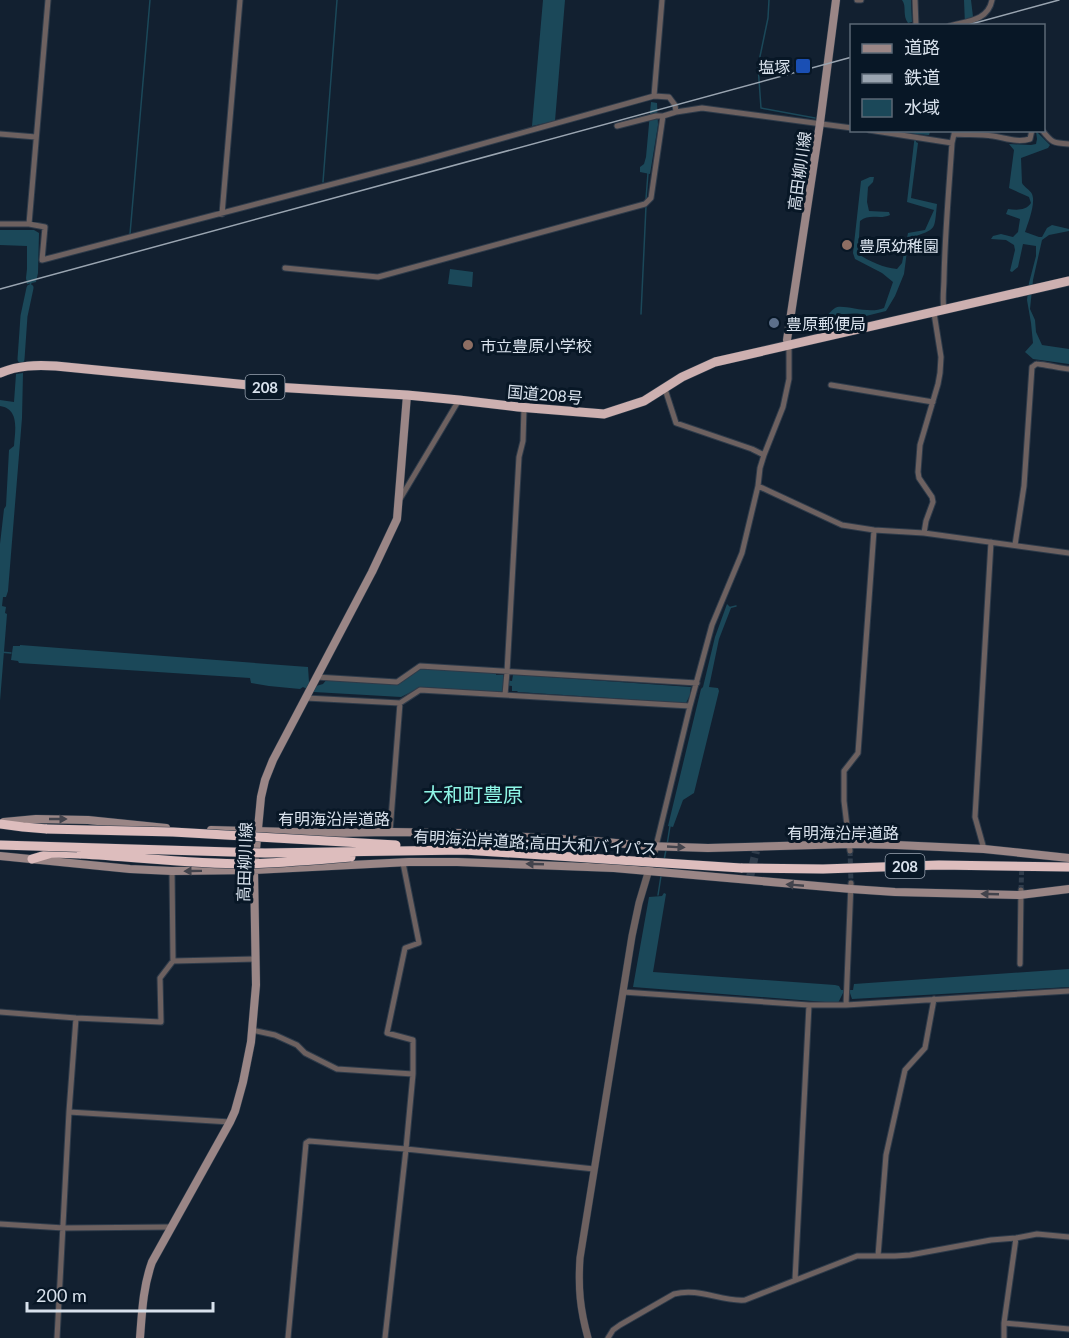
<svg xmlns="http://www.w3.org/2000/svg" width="1069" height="1338" font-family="Lato,'Noto Sans JP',sans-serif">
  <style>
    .water { fill: #1b4859 }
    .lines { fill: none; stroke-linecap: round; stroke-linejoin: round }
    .stream { stroke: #1b4859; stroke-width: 1.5 }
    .canal { stroke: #1b4859; stroke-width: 7 }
    .minor-tunnel { stroke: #303d4c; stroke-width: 5; stroke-dasharray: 5 2.5; stroke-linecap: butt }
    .secondary-tunnel { stroke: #303d4c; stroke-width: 8; stroke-dasharray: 8 4; stroke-linecap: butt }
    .minor-casing { stroke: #2e3b4a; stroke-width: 7 }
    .tertiary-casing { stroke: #2e3b4a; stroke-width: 8 }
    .secondary-casing { stroke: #2e3b4a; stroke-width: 9 }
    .trunk-casing { stroke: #2e3b4a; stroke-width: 10 }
    .motorway-casing { stroke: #2e3b4a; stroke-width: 10 }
    .minor { stroke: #6d6160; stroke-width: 5 }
    .tertiary { stroke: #6d6160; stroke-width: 7 }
    .secondary { stroke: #9a8686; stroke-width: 8 }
    .trunk { stroke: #cdb0b0; stroke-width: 9 }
    .motorway { stroke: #ddbdbd; stroke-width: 9 }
    .rail { stroke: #9aa5b1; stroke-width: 1.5 }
    .motorway-bridge-casing { stroke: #2e3b4a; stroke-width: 10; stroke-linecap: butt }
    .motorway-bridge { stroke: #ddbdbd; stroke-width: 9 }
    .oneway { fill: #42434c }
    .transit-dot { fill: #1a4fb4; stroke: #081726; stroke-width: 2 }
    .education-dot { fill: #8d6e63; stroke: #081726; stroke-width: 2 }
    .service-dot { fill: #5c6f8a; stroke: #081726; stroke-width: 2 }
    .labels { text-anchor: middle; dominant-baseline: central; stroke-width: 6; stroke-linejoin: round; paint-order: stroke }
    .shield { fill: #081726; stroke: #9aa4b1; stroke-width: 1.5 }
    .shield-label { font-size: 15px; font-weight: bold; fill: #d8e1ec }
    .poi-label { font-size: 16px; fill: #d8e1ec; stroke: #081726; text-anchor: start }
    .street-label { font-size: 16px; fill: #d8e1ec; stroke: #081726 }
    .quarter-label { font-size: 20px; fill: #8ef6e6; stroke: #081726 }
  </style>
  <rect width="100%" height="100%" fill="#122030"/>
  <path class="water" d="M543,0H565L555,121L532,126Z
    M902,0H911L912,22L908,23C902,15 907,6 902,0Z
    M964,0H971L974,25H965Z
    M651,102L657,103L658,125L650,174L640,172V167L644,164L646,157Z
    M891,131H927L930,132L929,135L917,134L916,142L918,143L911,198L937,204C934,232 937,228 911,238L907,251L904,274L895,296L886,311L866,316C860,312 845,314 837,315L827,325L824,332L817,333C822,325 827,313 835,308C842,303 868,315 884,308L893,282L882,273L855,259L853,253L861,181L870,177H874L873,182L868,187L867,202L869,211L889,212L890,215C880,220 870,213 860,221L858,254C869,261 884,268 897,269L902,263L908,233L925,230L934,210L907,202L915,134Z
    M1036,131L1050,145L1048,148L1021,158L1022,183C1024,187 1030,190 1032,194C1036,203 1028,223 1025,232L1039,237H1042L1047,228L1052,225L1069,229V231L1049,235L1042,240L1033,280L1030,309L1035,320L1036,332L1042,345L1069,349V364L1033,359L1025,352L1033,343L1031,323L1027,300L1029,283L1036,256V246L1023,244L1018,267L1012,272L1010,271L1015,250L1014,245L1006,240L991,239L993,236L1001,234L1013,237L1018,232L1020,219L1006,214L1008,209C1016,210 1026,211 1031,203L1029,197L1009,188L1014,150L1009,144L1031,145L1036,144L1037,139Z
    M0,230H34L39,233L38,273L36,282L27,284L26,278L27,269V246L0,245Z
    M450,269L473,272L472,287L448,284Z
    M23,373L22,418L8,591L6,597H3L2,606L6,607L5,613L7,614L0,701V544L4,509L6,506L9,450L14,446C15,431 20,409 0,406V400L14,402L16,374Z
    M727,604L731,608L719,639L709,687L718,688L719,691L694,793L683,800L673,827L668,826L701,689L703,687L715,637Z
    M20,645L308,667L309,682L316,686L323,684L327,679L397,683L420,669L496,673V675H503V680L512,681L513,675H519L691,687L690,692L691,693L690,697H689L686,703L518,692L517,691H512V686L503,685L502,692L421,687L401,697L314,692L303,687L300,689L269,686L251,683L250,678L19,663L18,661L11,660L13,646H20Z
    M664,893L666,894L653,972L835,985L839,986L841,990H853L854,984L1069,969V987L852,999L850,993H843L838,1003L633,987L649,897L662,896Z"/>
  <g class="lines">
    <path class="stream" d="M769,0L768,18L758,66L761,108L815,118
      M323,182L337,0
      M646,199L648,173
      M130,234L150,0
      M30,288L31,281
      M641,314L646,206
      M728,608L736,606
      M0,652L11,653
      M667,845L670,826
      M664,860L666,850
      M658,895L661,876"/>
    <path class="canal" d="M21,359L24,316L30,288"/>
    <path class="minor-tunnel" d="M850,851L851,883
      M1021,890L1022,860"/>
    <path class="secondary-tunnel" d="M750,877L756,851"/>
    <g class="minor-casing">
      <path id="minor" d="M857,0H861
        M915,0L916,26
        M949,26C967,21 988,21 992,0
        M654,96L662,0
        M617,126L656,116H663
        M869,130L952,143
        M1042,130C1052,143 1053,143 1069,144
        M0,134L36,137
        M954,134C967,135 980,134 993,136C1006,138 1017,143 1030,139L1032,130
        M222,214L240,0
        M0,224H29L45,227L42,260L421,161L654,96L669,97L675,105L676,112
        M29,224L48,0
        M285,268L378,277L645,204L651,198L663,116L676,112L702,108L852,128
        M944,310C942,299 944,289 944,278C945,233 949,188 952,143L955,130
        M831,385L933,402
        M665,389L676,423L752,449L764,455
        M758,486L842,525L874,530L924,533L1069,553
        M400,499L459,400
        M924,533L926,521L933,502L932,497L919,478L918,472L920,445L938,384L940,373L941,357L934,313
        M1015,545L1024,486L1032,367C1034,366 1035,364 1037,364C1038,363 1064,369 1069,369
        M316,677L397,682L420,666L697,683
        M505,695L507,672L517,492L519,457L523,441L524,408
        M306,698L400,703L420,690L690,706
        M390,832L400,703
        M656,846L690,706L712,625L742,553L758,486L760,468L764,455L783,407L789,379V345
        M984,849L975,817L991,542
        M850,851L844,801V771L858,753L874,530
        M173,961L256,959
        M1020,964L1021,890
        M623,992L809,1005H846L1069,991
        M846,1005L851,883
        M0,1012L76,1018L161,1022L160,978L173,961L172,871
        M252,1030L275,1035L297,1045L305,1053L337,1069L413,1074
        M69,1112L230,1122
        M0,1224L64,1228L172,1227
        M878,1256L886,1155L905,1070L925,1048L934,999
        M795,1280L809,1005
        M1004,1323L1069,1329
        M57,1338L69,1112L76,1018
        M288,1338L306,1143L309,1141L406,1149L594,1169
        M385,1338L406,1149L413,1074V1040L387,1033L405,948L419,943L403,863
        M608,1338L613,1330L620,1325L674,1294C699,1287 721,1302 745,1300L857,1256H895L910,1255L991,1240L1016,1238L1037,1234L1069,1237
        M1004,1338V1323L1016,1238"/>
    </g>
    <g class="tertiary-casing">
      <path id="tertiary" d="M588,1338C580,1309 578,1288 580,1258L632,936L639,903L656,846"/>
    </g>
    <g class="secondary-casing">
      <path id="secondary" d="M789,345L787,340L820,123L836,0
        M4,822L36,819L88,820L166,828
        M211,830L329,833L390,832L459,833L595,841L647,846L708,848L850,844L896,845L984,849L1069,858
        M0,856L130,869L172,871L254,870L409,862H457L614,868L851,889L895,892L1020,895L1069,889
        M140,1338C142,1312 143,1287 152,1262L230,1122L235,1111L243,1082L251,1042L256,985L254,870L261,797L265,780L273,760L372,572L397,519L407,395"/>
    </g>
    <g class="trunk-casing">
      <path id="trunk" d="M0,373C19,365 36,365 56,366L258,386L407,395L459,400L518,407L604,414L644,401L682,377L715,362L1069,281"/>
    </g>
    <g class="motorway-casing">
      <path id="motorway" d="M0,824L23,827L47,829
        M32,859L52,853L81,854
        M741,868L823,869L939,865L1069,867"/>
    </g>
    <use href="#minor" class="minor"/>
    <use href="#tertiary" class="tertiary"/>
    <use href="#secondary" class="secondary"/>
    <use href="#trunk" class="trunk"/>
    <use href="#motorway" class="motorway"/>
    <path class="rail" d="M964,26L1059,0
      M0,289L852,57"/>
    <g class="motorway-bridge-casing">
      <path id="motorway-bridge" d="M47,829L173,832L396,845
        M0,845L265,853L464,850L741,868
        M81,854C136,857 191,864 246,864C281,863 316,860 351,857"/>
    </g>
    <use href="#motorway-bridge" class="motorway-bridge"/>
  </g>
  <defs><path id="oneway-solid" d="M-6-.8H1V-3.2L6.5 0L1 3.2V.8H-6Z" transform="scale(1.5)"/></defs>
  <g class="oneway">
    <use href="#oneway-solid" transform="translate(58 819)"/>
    <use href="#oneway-solid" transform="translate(676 847) rotate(3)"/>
    <use href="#oneway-solid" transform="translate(535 864) rotate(-178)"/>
    <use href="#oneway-solid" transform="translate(193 871) rotate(179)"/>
    <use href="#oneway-solid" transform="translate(795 885) rotate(-175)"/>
    <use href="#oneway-solid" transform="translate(990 894) rotate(-178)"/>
  </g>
  <rect class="transit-dot" x="795" y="58" width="16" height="16" rx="3"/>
  <g class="education-dot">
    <circle cx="847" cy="245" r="6"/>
    <circle cx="468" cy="345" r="6"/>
  </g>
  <circle class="service-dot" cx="774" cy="323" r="6"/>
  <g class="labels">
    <g class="shield">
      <rect x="245.5" y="375" width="39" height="24" rx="4.5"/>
      <rect x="885.5" y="854" width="39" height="24" rx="4.5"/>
    </g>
    <g class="shield-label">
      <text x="265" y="387">208</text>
      <text x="905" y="866">208</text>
    </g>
    <g class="poi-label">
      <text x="790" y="66" text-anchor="end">塩塚</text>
      <text x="859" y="245">豊原幼稚園</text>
      <text x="786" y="323">豊原郵便局</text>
      <text x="480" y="345">市立豊原小学校</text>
    </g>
    <g class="street-label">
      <text transform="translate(799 171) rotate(-82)">高田柳川線</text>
      <text transform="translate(545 394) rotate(5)">国道208号</text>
      <text x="334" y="818">有明海沿岸道路</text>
      <text x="843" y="832">有明海沿岸道路</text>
      <text transform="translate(535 842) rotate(3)">有明海沿岸道路;高田大和バイパス</text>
      <text transform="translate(244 862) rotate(-88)">高田柳川線</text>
    </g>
    <g class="quarter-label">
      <text x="473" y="794">大和町豊原</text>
    </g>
  </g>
  <rect x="850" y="24" width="195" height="108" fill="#081726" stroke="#5b6875" stroke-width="1.5"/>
  <rect x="862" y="44" width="30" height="9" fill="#9a8686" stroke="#5b6875" stroke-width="1.5"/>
  <text x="904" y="54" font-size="18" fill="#d8e1ec">道路</text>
  <rect x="862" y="74" width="30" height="9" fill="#9aa5b1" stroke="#5b6875" stroke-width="1.5"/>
  <text x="904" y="84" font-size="18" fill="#d8e1ec">鉄道</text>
  <rect x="862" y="99" width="30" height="18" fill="#1b4859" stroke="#5b6875" stroke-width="1.5"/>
  <text x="904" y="114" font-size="18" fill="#d8e1ec">水域</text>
  <path d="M27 1302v9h186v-9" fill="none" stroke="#d8e1ec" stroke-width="3"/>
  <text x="36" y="1302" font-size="18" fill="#d8e1ec" stroke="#081726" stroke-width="4.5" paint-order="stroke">200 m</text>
</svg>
